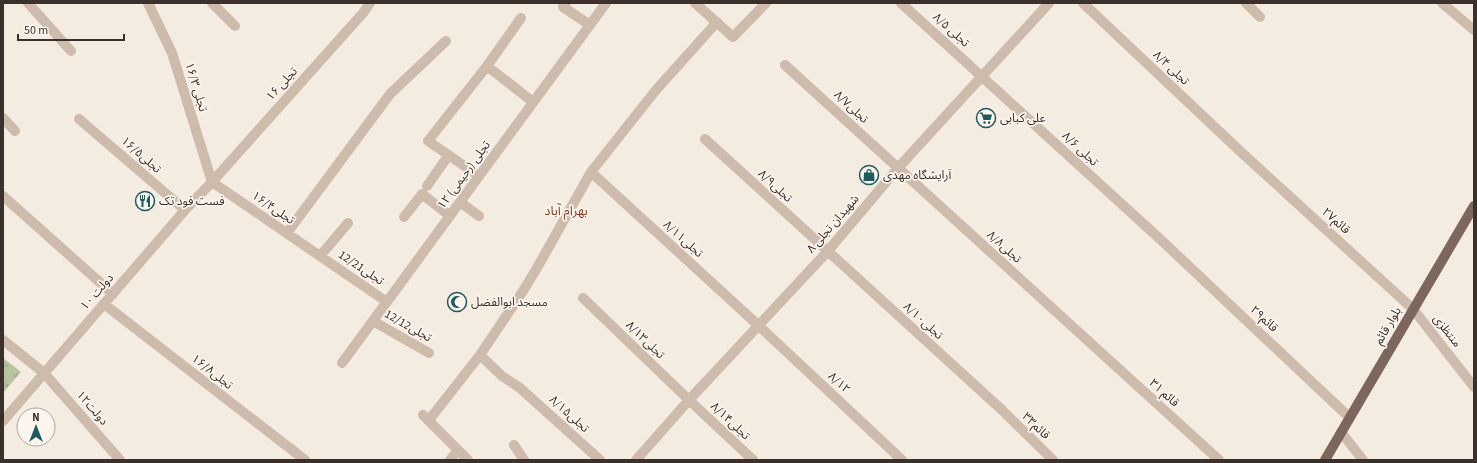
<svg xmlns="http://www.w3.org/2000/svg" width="1477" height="463" font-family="'Source Sans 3','Noto Sans Arabic',sans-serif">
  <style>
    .grass { fill: url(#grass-tufts) }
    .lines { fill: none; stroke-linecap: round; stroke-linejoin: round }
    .minor { stroke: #cdbbac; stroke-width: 10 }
    .major { stroke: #7d675c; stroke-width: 10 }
    .labels { text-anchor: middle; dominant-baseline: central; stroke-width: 3.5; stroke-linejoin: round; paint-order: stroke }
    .street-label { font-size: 12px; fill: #3b302b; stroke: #fbf5ee }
    .poi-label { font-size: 12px; fill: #3b302b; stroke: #fbf5ee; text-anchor: start }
    .neighbourhood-label { font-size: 13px; fill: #8c3b22; stroke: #fbf5ee }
  </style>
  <defs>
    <pattern id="grass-tufts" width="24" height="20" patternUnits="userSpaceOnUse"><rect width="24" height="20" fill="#b8c4a0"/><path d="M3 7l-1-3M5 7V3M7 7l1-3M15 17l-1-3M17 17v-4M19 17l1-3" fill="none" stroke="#97a083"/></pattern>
  </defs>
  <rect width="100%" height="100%" fill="#f4ebe1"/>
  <path class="grass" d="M3,358L21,372L3,393Z"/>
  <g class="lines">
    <path class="minor" d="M28,3L71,51
      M148,3L172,53L212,182
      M212,3L235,26
      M566,3L563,7L590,25
      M695,3L733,37L766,3
      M901,3L1160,239L1350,418
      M1083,3L1241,152L1413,309L1474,387
      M1246,3L1260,17
      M1442,3L1474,30
      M785,65L1219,460
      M487,66L533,102
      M3,118L15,131
      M79,119L185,210
      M705,139L1002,410L1053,460
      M591,172L758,325L902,460
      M479,176L428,141L487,66L521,18
      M212,182L387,302
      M427,186L448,156
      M3,196L113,294
      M460,202L479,216
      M404,217L422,194L450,216
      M287,233L390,94L446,41
      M320,256L348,223
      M583,298L689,400L753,460
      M104,304L305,460
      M373,321L429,353
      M3,340L44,373L120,460
      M480,355L502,376L520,388L600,460
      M342,363L606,3
      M423,415L468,460
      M429,420L480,355L523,291L537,268L591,172L656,90L717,22
      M3,421L185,210L212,182L363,13L370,3
      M1341,432L1363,460
      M514,445L524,460
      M450,460L458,450
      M636,460L689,400L827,252L898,168L1049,3"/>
    <path class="major" d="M1325,460L1474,206"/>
  </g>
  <defs>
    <g id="supermarket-ring" transform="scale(1)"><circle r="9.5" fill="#fbf5ee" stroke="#1f5a5e" stroke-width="1.5"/><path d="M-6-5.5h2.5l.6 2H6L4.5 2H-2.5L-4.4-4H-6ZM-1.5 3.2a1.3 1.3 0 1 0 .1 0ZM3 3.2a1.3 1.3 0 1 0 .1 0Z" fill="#1f5a5e"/></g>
    <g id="shop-ring" transform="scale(1)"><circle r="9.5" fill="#fbf5ee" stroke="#1f5a5e" stroke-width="1.5"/><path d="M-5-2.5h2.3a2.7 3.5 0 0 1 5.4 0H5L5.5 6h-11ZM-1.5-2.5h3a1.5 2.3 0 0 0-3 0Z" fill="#1f5a5e"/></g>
    <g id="restaurant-ring" transform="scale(1)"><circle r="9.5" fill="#fbf5ee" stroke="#1f5a5e" stroke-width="1.5"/><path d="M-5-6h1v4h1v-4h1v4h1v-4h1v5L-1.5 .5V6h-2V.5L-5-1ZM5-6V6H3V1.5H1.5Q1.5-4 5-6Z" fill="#1f5a5e"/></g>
    <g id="mosque-ring" transform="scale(1)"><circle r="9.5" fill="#fbf5ee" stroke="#1f5a5e" stroke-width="1.5"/><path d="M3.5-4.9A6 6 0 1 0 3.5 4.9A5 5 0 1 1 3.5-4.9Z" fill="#1f5a5e"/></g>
  </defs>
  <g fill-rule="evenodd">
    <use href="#supermarket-ring" x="986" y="118"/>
    <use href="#shop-ring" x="869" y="175"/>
    <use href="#restaurant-ring" x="145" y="201"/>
    <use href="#mosque-ring" x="457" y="302"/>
  </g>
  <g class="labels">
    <g class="street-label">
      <text transform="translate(951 30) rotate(42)">تجلی ۸/۵</text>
      <text transform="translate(1171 68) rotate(43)">۸/۴ تجلی</text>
      <text transform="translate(282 84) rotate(-48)">۱۶ تجلی</text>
      <text transform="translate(196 87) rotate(73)">۱۶/۳ تجلی</text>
      <text transform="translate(851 107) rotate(43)">تجلی۸/۷</text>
      <text transform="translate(1080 149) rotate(43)">تجلی ۸/۶</text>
      <text transform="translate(141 155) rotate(41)">تجلی۱۶/۵</text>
      <text transform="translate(464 175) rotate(-54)">۱۲ تجلی (رحیمی)</text>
      <text transform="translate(775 186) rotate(43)">تجلی۸/۹</text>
      <text transform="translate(273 208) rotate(34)">تجلی۱۶/۴</text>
      <text transform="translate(1336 221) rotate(42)">قائم۲۷</text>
      <text transform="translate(833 224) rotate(-49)">شهیدان تجلی ۸</text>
      <text transform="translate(683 239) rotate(42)">تجلی۸/۱۱</text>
      <text transform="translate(1004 247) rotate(42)">تجلی۸/۸</text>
      <text transform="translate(361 268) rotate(34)">تجلی12/21</text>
      <text transform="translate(97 292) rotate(-49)">۱۰ دولت</text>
      <text transform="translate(1264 319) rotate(43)">قائم۲۹</text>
      <text transform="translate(923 321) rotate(42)">تجلی۸/۱۰</text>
      <text transform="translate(408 326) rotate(30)">تجلی12/12</text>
      <text transform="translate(1388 326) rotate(-60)">بلوار قائم</text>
      <text transform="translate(1447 331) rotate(52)">منتظزی</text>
      <text transform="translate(645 340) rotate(44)">تجلی۸/۱۳</text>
      <text transform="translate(212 372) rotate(38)">تجلی۱۶/۸</text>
      <text transform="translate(839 383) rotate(43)">۸/۱۲</text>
      <text transform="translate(1164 393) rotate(42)">قائم ۳۱</text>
      <text transform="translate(92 408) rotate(49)">۱۲دولت</text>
      <text transform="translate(569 414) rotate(42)">تجلی۸/۱۵</text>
      <text transform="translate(730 421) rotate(43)">تجلی۸‌/۱۴</text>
      <text transform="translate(1036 426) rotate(44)">قائم۳۳</text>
    </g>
    <g class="poi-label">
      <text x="1000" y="118">علی کبابی</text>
      <text x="883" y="175">آرایشگاه مهدی</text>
      <text x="159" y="201">فست فود تک</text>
      <text x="471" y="302">مسجد ابوالفضل</text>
    </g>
    <g class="neighbourhood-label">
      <text x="566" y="211">بهرام آباد</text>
    </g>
  </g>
  <rect width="1477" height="463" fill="none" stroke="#3b302b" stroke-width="8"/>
  <g transform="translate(36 427)"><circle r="19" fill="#fbf5ee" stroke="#aea6a0"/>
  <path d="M0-3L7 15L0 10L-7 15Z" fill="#1f5a5e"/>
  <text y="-6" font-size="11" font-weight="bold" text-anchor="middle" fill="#3b302b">N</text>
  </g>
  <path d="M18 34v6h106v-6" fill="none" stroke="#3b302b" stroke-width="2"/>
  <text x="24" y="34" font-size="12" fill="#3b302b" stroke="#fbf5ee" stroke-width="3" paint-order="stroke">50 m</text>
</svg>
